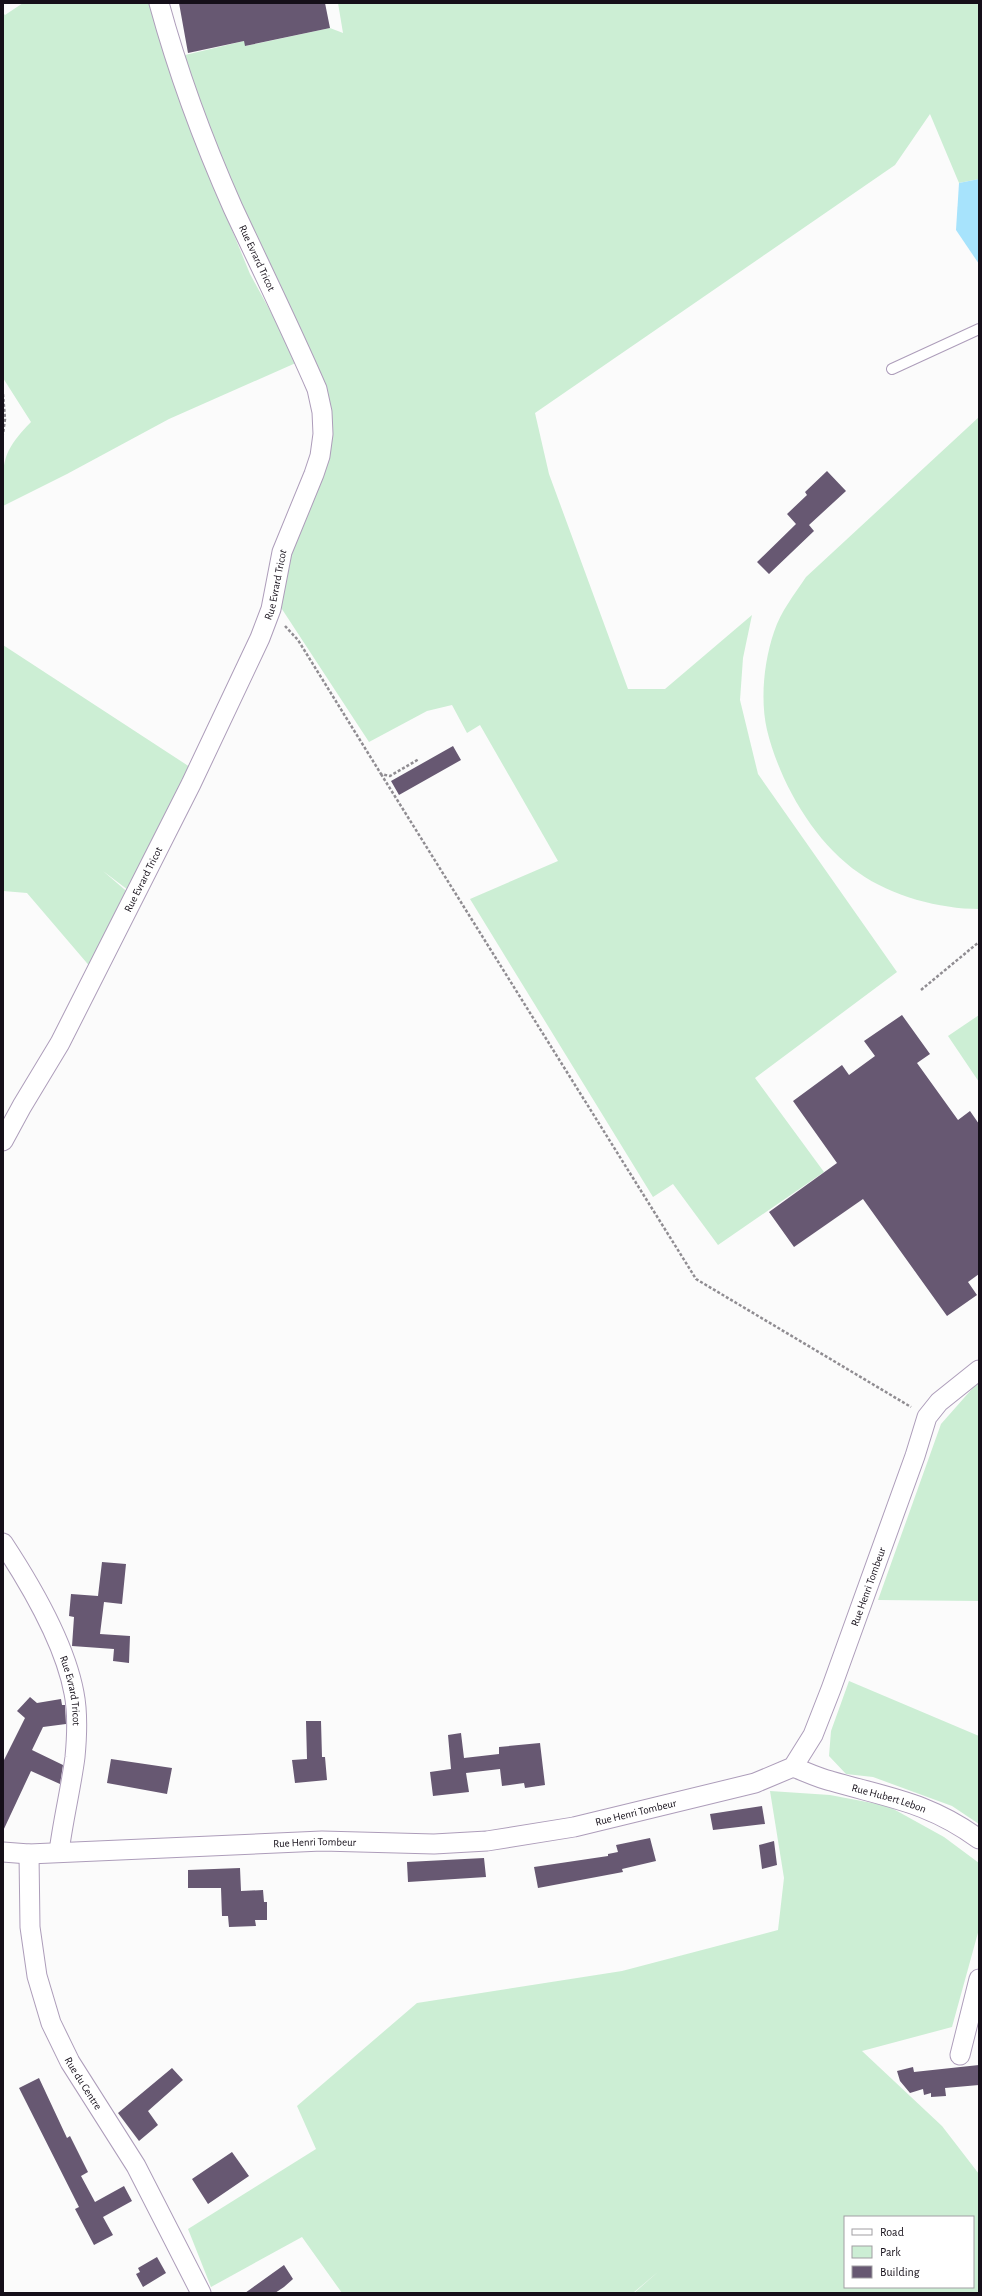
<svg xmlns="http://www.w3.org/2000/svg" width="982" height="2296" font-family="'Alegreya Sans',sans-serif">
  <style>
    .green { fill: #cceed4; fill-rule: evenodd }
    .water { fill: #a7e3fc }
    .building { fill: #675872 }
    .lines { fill: none; stroke-linecap: round; stroke-linejoin: round }
    .service-casing { stroke: #ad9dba; stroke-width: 12 }
    .minor-casing { stroke: #ad9dba; stroke-width: 21 }
    .path { stroke: #908d92; stroke-width: 2.5; stroke-dasharray: 3 2; stroke-linecap: butt }
    .service { stroke: #fff; stroke-width: 10 }
    .minor { stroke: #fff; stroke-width: 19 }
    .labels { text-anchor: middle; dominant-baseline: central; stroke-width: 4; stroke-linejoin: round; paint-order: stroke }
    .street-label { font-size: 11px; fill: #150f19; stroke: #fff }
  </style>
  <rect width="100%" height="100%" fill="#fbfbfb"/>
  <path class="green" d="M23,3H152L199,149L250,274L298,362L169,419L67,474L3,506C3,462 0,454 31,422L3,378V13L5,15Z
    M338,3H979V179L959,183L930,114L895,165L535,413L549,474L628,689H665L752,615L743,658L740,700L758,774L897,972L755,1078L824,1172L718,1245L673,1184L653,1197L470,899L558,861L480,725L467,733L452,705L427,711L369,742L276,600L330,432L240,211L181,56L244,41L246,46L330,28L343,33Z
    M979,417V909C940,909 891,896 859,873C814,842 780,783 767,730C760,700 764,661 774,632C781,611 794,595 806,577Z
    M3,645L193,769L132,893L103,871L131,895L92,969L27,893L3,891Z
    M979,1015V1082L948,1036Z
    M979,1381V1601L878,1600L941,1424Z
    M849,1681L979,1736V1824L952,1806L873,1777L846,1774L829,1756L831,1731Z
    M770,1791L830,1795L888,1806L944,1837L979,1863V1929L952,2027L862,2051L942,2126L979,2174V2293H634L659,2271L633,2293H342L302,2237L211,2287L188,2229L316,2149L297,2106L417,2003L622,1971L778,1930L784,1878ZM845,2217H973V2287H845Z"/>
  <path class="water" d="M979,179V264L956,230L959,183Z"/>
  <path class="building" d="M179,3H325L330,28L245,46L244,41L188,53Z
    M827,471L846,491L809,525L814,531L769,574L757,562L796,524L787,514L807,495L805,492Z
    M453,746L461,760L399,795L391,781Z
    M902,1015L930,1054L917,1063L958,1120L970,1111L979,1124V1274L968,1282L977,1295L947,1316L863,1199L794,1247L769,1212L837,1163L793,1101L842,1065L849,1075L875,1056L864,1041Z
    M102,1562L126,1564L122,1604L104,1602L100,1634L130,1636L129,1663L113,1661L114,1649L72,1646L74,1617L69,1616L71,1594L98,1596Z
    M30,1697L37,1703L61,1699L62,1705H65L66,1724L43,1727L32,1750L63,1765L60,1784L31,1771L3,1831V1762L25,1718L17,1711Z
    M306,1721H321L322,1757H325L327,1780L295,1783L292,1760L307,1759Z
    M461,1733L464,1758L499,1754V1747L540,1743L545,1785L525,1788L524,1783L502,1786L500,1769L466,1773L469,1792L433,1796L430,1772L451,1769L448,1735Z
    M111,1759L172,1768L167,1794L107,1783Z
    M762,1806L765,1824L713,1830L710,1814Z
    M650,1838L656,1861L622,1869L623,1872L538,1888L534,1867L608,1856V1854L618,1852L616,1845Z
    M774,1841L777,1865L762,1869L759,1845Z
    M484,1858L486,1877L408,1882L407,1862Z
    M240,1868L241,1891L263,1890L264,1902H267V1920H255L256,1926L229,1927L228,1916H222L221,1888H188V1870Z
    M979,2065V2085L945,2088L946,2096L931,2097V2093L924,2095L923,2089L910,2093L900,2081L897,2071L913,2067L914,2072Z
    M172,2068L183,2080L148,2111L158,2125L139,2141L118,2113Z
    M39,2078L67,2138L70,2136L88,2172L81,2176L95,2202L124,2186L132,2201L103,2217L113,2235L94,2245L75,2209L79,2207L19,2088Z
    M232,2152L249,2176L208,2204L192,2179Z
    M157,2257L166,2273L143,2287L136,2274L140,2272L138,2268Z
    M284,2265L293,2279L284,2287L275,2293H245Z"/>
  <g class="lines">
    <g class="service-casing">
      <path id="service" d="M892,369L979,329"/>
    </g>
    <g class="minor-casing">
      <g id="minor">
        <path id="s1" d="M3,1141L22,1106L60,1043L191,784L260,638L271,609L282,552L314,474L320,456L323,434L322,412L317,389C290,327 261,268 233,208C205,145 177,69 159,3"/>
        <path id="s2" d="M3,1543C30,1584 65,1644 74,1693C78,1713 77,1736 75,1757C71,1788 63,1820 59,1852"/>
        <path id="s3" d="M793,1767C806,1772 818,1778 831,1781C889,1798 928,1802 979,1839"/>
        <path id="s4" d="M3,1852L29,1854L322,1841L434,1844L487,1841L574,1827L755,1783L793,1767L813,1735L831,1689L915,1456L927,1417L939,1402L979,1370"/>
        <path id="s5" d="M29,1854L30,1927L37,1976L51,2023L70,2062L136,2166L201,2293"/>
        <path d="M960,2055L979,1979"/>
      </g>
    </g>
    <path class="path" d="M3,394L5,419L3,434
      M285,626L298,640L381,774L390,776L419,759
      M381,774L696,1279L911,1407
      M921,990L979,942"/>
    <use href="#service" class="service"/>
    <use href="#minor" class="minor"/>
  </g>
  <g class="labels">
    <g class="street-label">
      <text transform="translate(257 258) rotate(65)">Rue Evrard Tricot</text>
      <text stroke="none"><textPath href="#s1" startOffset="621">Rue Evrard Tricot</textPath></text>
      <text stroke="none"><textPath href="#s1" startOffset="297">Rue Evrard Tricot</textPath></text>
      <text stroke="none"><textPath href="#s4" startOffset="996">Rue Henri Tombeur</textPath></text>
      <text stroke="none"><textPath href="#s2" startOffset="164">Rue Evrard Tricot</textPath></text>
      <text stroke="none"><textPath href="#s3" startOffset="101">Rue Hubert Lebon</textPath></text>
      <text stroke="none"><textPath href="#s4" startOffset="636">Rue Henri Tombeur</textPath></text>
      <text stroke="none"><textPath href="#s4" startOffset="312">Rue Henri Tombeur</textPath></text>
      <text stroke="none"><textPath href="#s5" startOffset="240">Rue du Centre</textPath></text>
    </g>
  </g>
  <rect width="982" height="2296" fill="none" stroke="#150f19" stroke-width="8"/>
  <rect x="844" y="2216" width="130" height="72" fill="#ffffff" stroke="#a19fa3"/>
  <rect x="852" y="2229" width="20" height="6" fill="#ffffff" stroke="#a19fa3"/>
  <text x="880" y="2236" font-size="12" fill="#150f19">Road</text>
  <rect x="852" y="2246" width="20" height="12" fill="#cceed4" stroke="#a19fa3"/>
  <text x="880" y="2256" font-size="12" fill="#150f19">Park</text>
  <rect x="852" y="2266" width="20" height="12" fill="#675872" stroke="#a19fa3"/>
  <text x="880" y="2276" font-size="12" fill="#150f19">Building</text>
</svg>
